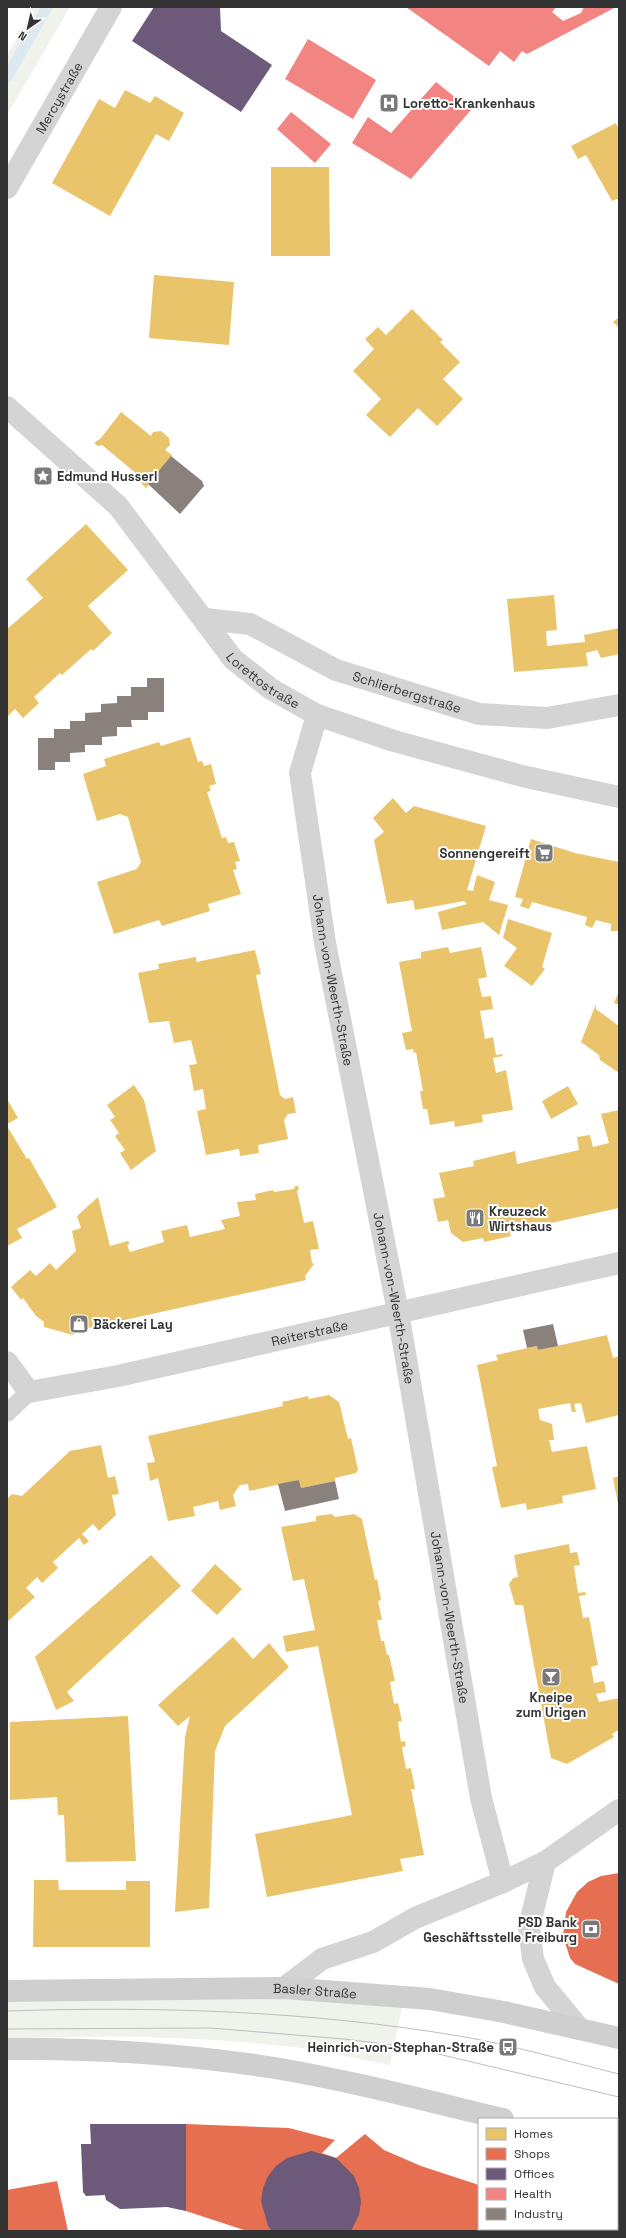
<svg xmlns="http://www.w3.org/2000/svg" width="626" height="2238" font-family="'Space Grotesk',sans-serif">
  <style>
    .green { fill: #f0f2ec }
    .homes { fill: #e9c46a }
    .shops { fill: #e76f51 }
    .offices { fill: #6d597a }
    .health { fill: #f28482 }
    .industry { fill: #8a817c }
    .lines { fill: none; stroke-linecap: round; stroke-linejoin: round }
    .stream { stroke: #dde9f0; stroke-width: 11 }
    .lane { stroke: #d4d4d4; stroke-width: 18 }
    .street { stroke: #d4d4d4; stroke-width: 22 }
    .secondary { stroke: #cfcfcf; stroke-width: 22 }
    .tram { stroke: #bdbdbd; stroke-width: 1 }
    .labels { text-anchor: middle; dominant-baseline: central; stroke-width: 4; stroke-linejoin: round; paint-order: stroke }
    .street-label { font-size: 13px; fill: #333; stroke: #fff }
    .poi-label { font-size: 13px; font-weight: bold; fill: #333; stroke: #fff; text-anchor: start }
  </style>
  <rect width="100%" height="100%" fill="#fff"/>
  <path class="green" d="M25,7H70L7,115V54L34,12Z
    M288,1999L402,2007L390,2065C358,2059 326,2051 294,2047C199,2036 103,2034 7,2039V2002Z"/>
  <path class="homes" d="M125,90L150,103L155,96L184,113L169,141L156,134L110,216L52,183L99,99L115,108Z
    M616,123L619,130V202L617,199L612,201L586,155L578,159L571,146Z
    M271,167H329L330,256H271Z
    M154,275L234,282L229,345L149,338Z
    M412,309L443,340L440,342L460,362L443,379L463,399L437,426L418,408L390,437L366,415L381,399L353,371L374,349L365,339L378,327L386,335Z
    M619,317V328L613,322Z
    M121,412L151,436L153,432L161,431L169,438L170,445L165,450L172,455L146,488L141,483L144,480L102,445L98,446L94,443L101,438Z
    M86,524L128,570L88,606L112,633L93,651L91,649L62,675L60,673L34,697L39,703L23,718L15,709L7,717V629L43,598L26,579Z
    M554,595L557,630L546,631L547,646L585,642L584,635L619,628V654L601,658L597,650L586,653L588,666L514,672L507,599Z
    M190,737L198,762L202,761L204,766L211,764L216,784L209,786L211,791L207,792L222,838L226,837L228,843L234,842L240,861L235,862L237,869L233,870L241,894L208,904L210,911L162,926L159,920L114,934L97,882L137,869L141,862L128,817L120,814L97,821L83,774L106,766L104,759L159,742L161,746Z
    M393,798L406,813L414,806L486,826L467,890L473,891L477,875L495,882L489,900L508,905L499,935L483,922L442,930L438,912L467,904L464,901L415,910L413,900L387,904L374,840L384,832L373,818Z
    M531,839L575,853L619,862V931H611V924L596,920L592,928L585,925L587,917L532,902L529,909L520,906L523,899L515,897Z
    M508,919L552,933L542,967L545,969L532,986L504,966L517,948L503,938Z
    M448,947L450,953L481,947L487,977L478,979L482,997L491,996L493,1009L480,1011L485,1039L493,1037L496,1055L502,1054L503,1056L493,1058L496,1073L506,1070L513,1110L482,1115L483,1122L455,1127L454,1121L430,1125L427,1109H423L420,1091H423L416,1052L414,1053L413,1049L406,1050L402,1033L412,1031L399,962L421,958V952Z
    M255,950L261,974L256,975L280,1095L285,1099L293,1097L296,1113L288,1114L284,1120L288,1139L258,1145L259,1153L240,1156L239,1149L206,1155L197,1111L206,1109L203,1089L194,1091L189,1065L197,1064L191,1040L174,1043L169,1021L149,1023L138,973L159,969L158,964L196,957V962Z
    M619,991V1005L614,1003Z
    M596,1004V1009L619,1026V1073L600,1060L599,1055L581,1042Z
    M134,1085L144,1100L156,1151L131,1170L120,1153L125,1150L115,1136L119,1133L110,1120L115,1117L107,1105Z
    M568,1086L578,1104L551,1119L542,1101Z
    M7,1099L18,1118L7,1124Z
    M619,1110V1208L510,1232L511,1236L484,1242L483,1238L463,1242L451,1233L448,1220L438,1222L433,1199L445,1197L439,1173L474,1166L473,1161L515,1151L517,1164L579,1150L577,1137L590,1135L593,1147L609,1143L601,1114Z
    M7,1126L27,1159L29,1158L57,1207L17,1229L22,1238L7,1246Z
    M295,1186H298L299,1189L297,1191L304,1223L313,1221L319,1249L310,1250L312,1263L314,1264L305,1276L306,1280L75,1331L73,1335L44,1327V1322L36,1316L23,1298L21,1300L11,1287L30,1270L36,1276L50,1263L56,1270L76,1251L72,1231L81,1228L77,1216L98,1197L110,1246L128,1241L130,1244L127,1245L130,1252L164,1242L161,1231L187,1225L190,1237L225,1229L221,1220L240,1216L237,1202L256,1200L255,1194L273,1190L274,1192L294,1189Z
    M607,1335L613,1358L619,1356V1415L586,1423L581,1403L574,1404L576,1412H572L570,1403L538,1409L540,1420L552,1424L554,1440H549L552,1452L587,1446L596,1489L562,1496L563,1503L527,1510L526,1503L501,1508L492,1467L497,1466L477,1365L498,1360L496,1355L537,1346L538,1350Z
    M329,1395L339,1402L348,1439L351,1438L358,1470L356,1473L335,1478V1481L301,1488L299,1480L249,1491L248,1484L240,1485L233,1495L236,1506L220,1510L218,1501L193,1507L195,1516L168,1521L158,1478L150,1481L147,1463L155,1462L148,1436L283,1406L282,1402L308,1396L309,1399Z
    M101,1445L108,1478L115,1476L119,1494L112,1495L116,1515L99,1531L93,1524L82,1534L89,1541L84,1545L79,1538L53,1562L58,1568L42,1583L37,1577L26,1588L35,1597L7,1622V1499L12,1494L22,1496L70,1451Z
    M619,1476V1504H618L613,1478Z
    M332,1514L335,1517L354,1514L362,1519L375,1580L377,1579L381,1600L378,1601L382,1620H377L381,1641H384L387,1655H389L395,1681L390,1682L394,1704L398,1703L402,1721L398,1722L401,1742L405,1741L406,1746L402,1747L406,1769L411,1768L415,1789H411L424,1855L400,1859L403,1871L267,1897L255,1834L352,1815L318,1646L286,1652L283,1636L315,1630L304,1579L293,1581L281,1527L316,1521V1516Z
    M569,1544L570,1553L577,1552L580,1565L574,1566L578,1593L585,1592L586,1595L579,1596L583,1618L589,1617L598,1665L591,1667L594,1683L604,1681L606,1692L596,1694L599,1702L619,1698V1730L612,1734L614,1737L567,1764L551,1758L523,1605H515L509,1584L513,1578L518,1577L514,1555Z
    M151,1555L181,1586L67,1692L74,1701L56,1710L35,1657Z
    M215,1564L242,1589L217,1615L191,1591Z
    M233,1637L253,1659L269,1643L289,1667L225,1726L215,1751L209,1908L175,1912L185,1737L190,1716L178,1726L158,1705Z
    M128,1716L136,1861L66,1862L64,1815H58L57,1797L10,1800V1722Z
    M34,1880H58L59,1890H126V1881H150V1947H33Z"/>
  <path class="shops" d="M619,1873V1984L575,1964L570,1958L563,1936L566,1912L577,1892L588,1882L601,1876Z
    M186,2124L289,2128L335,2140L322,2153L336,2158L365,2134L384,2150L421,2166L479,2185V2229H510V2231H247L186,2211Z
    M57,2181L68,2231H7V2190Z"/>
  <path class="offices" d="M154,7H220L221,31L272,65L241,112L132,41Z
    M90,2124H186V2211L167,2207L120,2209L106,2200L105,2195L86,2196L83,2192L81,2144H91Z
    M311,2151L336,2158L354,2176L359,2188L361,2202L359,2215L351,2231H272L268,2226L261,2201L263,2188L268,2176L276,2166L287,2158Z
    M510,2229H618V2231H510Z"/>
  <path class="health" d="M406,7H556L552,12L563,21L581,13L584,7H616L527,54L522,51L514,62L500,51L489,66Z
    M308,39L376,80L353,119L285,79Z
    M436,82L471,110L411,179L352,143L368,117L391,133Z
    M291,112L331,144L315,163L277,129Z"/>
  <path class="industry" d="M171,456L202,481L204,486L180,514L148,484Z
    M147,678H164V712H148V720H131L132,727H117V736L102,737V745H85V752L70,753V762H55V770H38V738H54V729H70V721H85V713L101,712V704L117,703V696H131V687H147Z
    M553,1324L558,1346L538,1350L537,1346L527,1348L523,1330Z
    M299,1480L301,1488L335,1481L339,1499L285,1511L278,1484Z"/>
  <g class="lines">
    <path class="stream" d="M7,77L47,7"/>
    <path class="lane" d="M7,1413L29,1392"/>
    <g class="street">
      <path id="s1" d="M7,188L111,7"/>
      <path id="s2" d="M7,407L118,506L233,659L271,689L317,715L394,741L522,776L619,797"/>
      <path id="s3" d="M205,619L250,624L336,670L479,714L547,718L619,705"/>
      <path id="s4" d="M317,715L300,773L325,943L398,1312L481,1798L503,1882"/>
      <path id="s5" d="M7,1362L29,1392L118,1376L619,1263"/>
      <path d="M545,1862L529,1927L533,1959L545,1987L580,2029"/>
      <path d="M284,1988L322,1959L373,1942L415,1918L503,1882L545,1862L619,1810"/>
    </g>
    <g class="secondary">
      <path id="s6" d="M7,1991L284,1988L430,1999L504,2012L619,2038"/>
      <path d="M7,2049C97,2048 186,2054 275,2068C352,2081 427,2101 503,2119"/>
      <path d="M617,2151L619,2152"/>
    </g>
    <path class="tram" d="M7,2011C158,2006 310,2011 459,2036C513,2045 566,2061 619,2074
      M7,2029L211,2028L344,2039L409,2047L619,2097"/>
  </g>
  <defs>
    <g id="hospital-square" transform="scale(1)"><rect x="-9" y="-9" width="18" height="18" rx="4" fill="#7a7a7a" stroke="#fff"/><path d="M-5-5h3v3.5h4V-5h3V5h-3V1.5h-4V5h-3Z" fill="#fff"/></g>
    <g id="sight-square" transform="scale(1)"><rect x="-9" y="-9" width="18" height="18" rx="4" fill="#7a7a7a" stroke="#fff"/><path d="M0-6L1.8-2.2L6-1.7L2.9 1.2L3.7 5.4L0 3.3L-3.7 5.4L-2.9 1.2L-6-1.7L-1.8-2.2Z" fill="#fff"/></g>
    <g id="supermarket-square" transform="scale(1)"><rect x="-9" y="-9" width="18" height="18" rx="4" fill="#7a7a7a" stroke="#fff"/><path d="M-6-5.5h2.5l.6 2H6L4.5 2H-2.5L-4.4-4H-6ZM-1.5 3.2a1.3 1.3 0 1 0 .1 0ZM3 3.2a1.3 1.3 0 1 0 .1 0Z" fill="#fff"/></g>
    <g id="restaurant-square" transform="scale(1)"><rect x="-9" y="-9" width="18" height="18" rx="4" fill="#7a7a7a" stroke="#fff"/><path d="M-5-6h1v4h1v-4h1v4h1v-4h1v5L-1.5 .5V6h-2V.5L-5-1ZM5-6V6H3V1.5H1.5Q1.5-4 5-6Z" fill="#fff"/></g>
    <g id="shop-square" transform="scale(1)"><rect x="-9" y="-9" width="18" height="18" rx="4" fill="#7a7a7a" stroke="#fff"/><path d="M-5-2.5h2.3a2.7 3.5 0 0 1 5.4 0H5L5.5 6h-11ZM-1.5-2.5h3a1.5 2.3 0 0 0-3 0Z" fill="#fff"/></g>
    <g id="bar-square" transform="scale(1)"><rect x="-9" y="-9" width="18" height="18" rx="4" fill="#7a7a7a" stroke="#fff"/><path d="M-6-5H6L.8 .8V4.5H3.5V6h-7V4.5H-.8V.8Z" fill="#fff"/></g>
    <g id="bank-square" transform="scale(1)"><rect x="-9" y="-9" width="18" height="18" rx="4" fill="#7a7a7a" stroke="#fff"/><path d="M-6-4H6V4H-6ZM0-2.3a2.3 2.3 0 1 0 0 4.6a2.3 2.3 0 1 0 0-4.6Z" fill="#fff"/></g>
    <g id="bus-square" transform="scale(1)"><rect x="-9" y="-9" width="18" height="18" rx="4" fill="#7a7a7a" stroke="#fff"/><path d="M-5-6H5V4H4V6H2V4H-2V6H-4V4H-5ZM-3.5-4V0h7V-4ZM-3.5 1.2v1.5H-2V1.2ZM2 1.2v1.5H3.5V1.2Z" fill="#fff"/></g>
  </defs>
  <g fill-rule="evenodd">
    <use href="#hospital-square" x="389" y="103"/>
    <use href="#sight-square" x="43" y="476"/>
    <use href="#supermarket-square" x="544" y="853"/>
    <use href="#restaurant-square" x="475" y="1218"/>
    <use href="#shop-square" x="79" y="1324"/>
    <use href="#bar-square" x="551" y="1677"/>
    <use href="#bank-square" x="591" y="1929"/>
    <use href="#bus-square" x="508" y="2047"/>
  </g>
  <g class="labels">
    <g class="street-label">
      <text stroke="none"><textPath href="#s1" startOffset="104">Mercystraße</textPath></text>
      <text stroke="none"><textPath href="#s2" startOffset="377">Lorettostraße</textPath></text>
      <text stroke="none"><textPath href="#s3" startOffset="217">Schlierbergstraße</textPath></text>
      <text stroke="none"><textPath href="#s4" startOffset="270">Johann-von-Weerth-Straße</textPath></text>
      <text stroke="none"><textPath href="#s4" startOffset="594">Johann-von-Weerth-Straße</textPath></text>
      <text stroke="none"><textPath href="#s5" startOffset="324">Reiterstraße</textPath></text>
      <text stroke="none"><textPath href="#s4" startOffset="918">Johann-von-Weerth-Straße</textPath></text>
      <text stroke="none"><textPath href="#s6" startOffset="308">Basler Straße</textPath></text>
    </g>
    <g class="poi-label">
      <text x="403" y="103">Loretto-Krankenhaus</text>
      <text x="57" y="476">Edmund Husserl</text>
      <text x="530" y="853" text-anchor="end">Sonnengereift</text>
      <text x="489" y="1211">Kreuzeck<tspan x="489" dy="15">Wirtshaus</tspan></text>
      <text x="93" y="1324">Bäckerei Lay</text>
      <text x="551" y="1697" text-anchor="middle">Kneipe<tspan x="551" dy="15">zum Urigen</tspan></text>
      <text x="577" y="1922" text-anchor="end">PSD Bank<tspan x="577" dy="15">Geschäftsstelle Freiburg</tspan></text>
      <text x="494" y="2047" text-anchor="end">Heinrich-von-Stephan-Straße</text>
    </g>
  </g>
  <rect width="626" height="2238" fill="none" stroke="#333333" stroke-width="16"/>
  <rect x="478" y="2118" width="140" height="112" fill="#ffffff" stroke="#adadad"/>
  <rect x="486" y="2128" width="20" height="12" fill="#e9c46a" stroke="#adadad"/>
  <text x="514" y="2138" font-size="12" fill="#333333">Homes</text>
  <rect x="486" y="2148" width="20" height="12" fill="#e76f51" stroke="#adadad"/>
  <text x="514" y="2158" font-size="12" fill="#333333">Shops</text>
  <rect x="486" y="2168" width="20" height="12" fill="#6d597a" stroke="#adadad"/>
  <text x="514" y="2178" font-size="12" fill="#333333">Offices</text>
  <rect x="486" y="2188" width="20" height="12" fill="#f28482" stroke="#adadad"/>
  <text x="514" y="2198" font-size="12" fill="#333333">Health</text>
  <rect x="486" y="2208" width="20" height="12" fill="#8a817c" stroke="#adadad"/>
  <text x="514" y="2218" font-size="12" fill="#333333">Industry</text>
  <g transform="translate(28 28) rotate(214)" stroke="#ffffff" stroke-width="3" paint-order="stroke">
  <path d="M0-3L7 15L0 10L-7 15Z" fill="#333333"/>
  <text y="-6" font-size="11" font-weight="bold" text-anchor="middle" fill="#333333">N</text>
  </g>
</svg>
